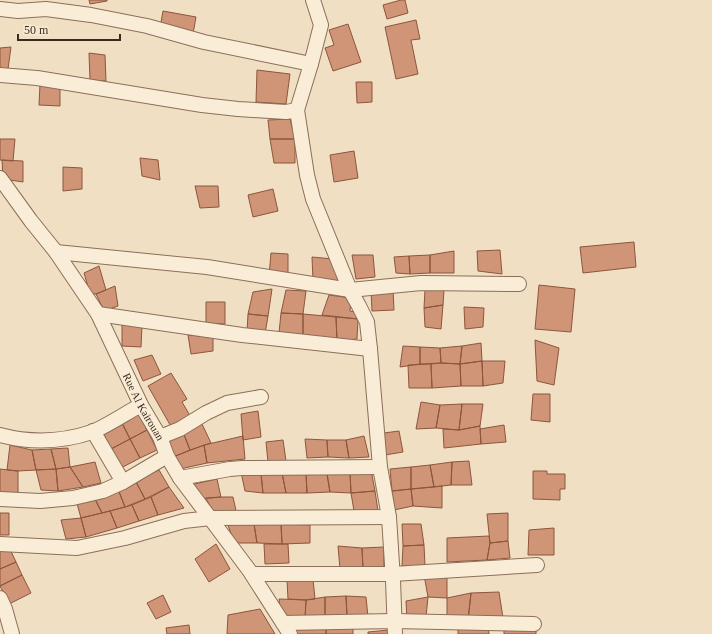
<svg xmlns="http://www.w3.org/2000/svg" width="712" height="634" font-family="Georgia,serif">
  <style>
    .building { fill: #d09477; stroke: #8c563d }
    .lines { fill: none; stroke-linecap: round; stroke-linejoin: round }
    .street-casing { stroke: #8c6f59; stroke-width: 16 }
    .street { stroke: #faedd7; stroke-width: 14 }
    .labels { text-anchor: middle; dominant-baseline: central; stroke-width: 3; stroke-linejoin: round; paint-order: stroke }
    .street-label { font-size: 11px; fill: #3b291d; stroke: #f7ead3 }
  </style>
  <rect width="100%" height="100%" fill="#f0dfc3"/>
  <path class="building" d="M89,0H107V1L90,4Z
    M401,0H405L408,13L387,19L383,5Z
    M163,11L196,17L193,34L160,28Z
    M416,20L420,39L411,40L418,74L396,79L385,27Z
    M348,24L361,62L333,71L325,48L334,45L329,30Z
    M11,47L8,69H0V48Z
    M89,53L105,55L106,81L90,80Z
    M257,70L290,74L286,104L256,102Z
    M356,82H372V102L357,103Z
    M40,84L60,85V106L39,105Z
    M290,119L295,139H270L268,120Z
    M0,139H15L13,161L0,160Z
    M270,139H295V163H274Z
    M354,151L358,178L334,182L330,155Z
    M140,158L158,160L160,180L142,176Z
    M2,160L23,161V182L3,179Z
    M63,167L82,168V189L63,191Z
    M195,186H218L219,207L200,208Z
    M273,189L278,211L253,217L248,195Z
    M634,242L636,267L583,273L580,247Z
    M500,250L502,274L478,271L477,251Z
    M454,251V273H430V255Z
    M271,253L288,254V278L269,276Z
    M352,255H373L375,277L356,279Z
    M430,255V273L410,274L409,256Z
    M409,256L410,274L396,273L394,257Z
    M312,257L333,259L338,281H313Z
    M99,266L106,290L96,294H90L84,273Z
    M539,285L575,289L571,332L535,329Z
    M115,286L118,306L104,311L96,294Z
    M272,289L268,316L248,314L253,292Z
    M393,289L394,310L372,311L371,291Z
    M286,290L306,291L303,314L281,313Z
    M425,290H444L443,305L424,308Z
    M329,295L351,298L350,311L360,313L358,319L322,315Z
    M206,302H225V324L206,323Z
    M443,305L441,329L425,327L424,308Z
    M464,307L484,308L483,327L465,329Z
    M281,313L303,314V335L279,333Z
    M248,314L268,316L265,334L247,332Z
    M303,314L336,317L337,341L318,339L303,335Z
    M336,317L358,319L357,339L337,341Z
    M122,325L142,326L141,347L122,346Z
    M188,335L213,337V351L191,354Z
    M535,340L559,348L554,385L537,381Z
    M481,343L482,361L460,364L462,346Z
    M403,346L420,347V364L400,367Z
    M462,346L460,364L441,363L440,348Z
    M420,347L440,348L441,363L420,364Z
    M152,355L161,374L143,381L134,360Z
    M482,361L483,386H461L460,364Z
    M482,361H505L503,383L483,386Z
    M441,363L460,364L461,386L432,388L431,364Z
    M431,364L432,388H409L408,365Z
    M171,373L187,399L182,402L192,419L173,430L148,386Z
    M533,394H550V422L531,420Z
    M421,402L440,405L436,428L416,429Z
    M462,404H483L480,426L459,430Z
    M462,404L459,430L436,428L440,405Z
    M258,411L261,437L243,440L241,414Z
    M138,412L147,430L130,439L121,421Z
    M121,421L130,439L111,449L102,431Z
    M202,424L211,443L190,450L183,432Z
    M504,425L506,442L481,444L480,429Z
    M480,426L481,444L444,448L443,429L459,430Z
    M147,430L157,450L140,458L130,439Z
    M399,431L403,452L385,455L384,433Z
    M183,432L190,450L173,457L166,439Z
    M243,436L245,459L207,463L204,445Z
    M364,436L369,457L349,458L346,440Z
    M130,439L140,458L121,468L111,449Z
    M305,439L327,440L328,457L307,458Z
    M283,440L286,461L268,462L266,442Z
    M327,440H346L349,458L328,457Z
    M10,445L32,450L36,470L18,471L7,470Z
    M204,445L207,463L180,469L173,457Z
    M68,448L70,467L56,469L51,449Z
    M51,449L56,469L36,470L32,450Z
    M469,461L472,485H451L452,462Z
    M95,462L101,483L83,487L70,467Z
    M452,462L451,485L434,487L430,465Z
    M430,465L434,487L411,489V467Z
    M70,467L83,487L58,491L56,469Z
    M411,467V489L392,491L390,469Z
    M0,469L18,471V493L0,492Z
    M56,469L58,491L41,490L36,470Z
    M159,470L169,487L145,499L135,480Z
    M371,470L375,491L351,493L350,472Z
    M533,471H547V474H565V489H560V500L533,499Z
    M241,472L261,474L263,493L245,491Z
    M350,472L351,493L330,492L327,474Z
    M282,473L286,493H263L261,474Z
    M282,473H306L307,493H286Z
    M306,473L327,474L330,492L307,493Z
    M217,479L221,497L199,499L190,485Z
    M135,480L145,499L125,507L118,489Z
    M442,486V508L413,506L411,489Z
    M169,487L184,508L158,515L151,497Z
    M118,489L125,507L102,513L94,497Z
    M411,489L413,506L394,510L392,491Z
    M375,491L378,511H354L351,493Z
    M94,497L102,513L81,518L76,500Z
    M151,497L158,515L139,521L132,505Z
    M221,497H233L237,515H214L206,498Z
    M132,505L139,521L117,528L110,511Z
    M110,511L117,528L86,537L81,518Z
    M0,513H9V535H0Z
    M508,513V541L490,543L487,514Z
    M81,518L86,537L66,539L61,520Z
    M254,524H281L282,544L257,543Z
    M254,524L257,543H234L228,525Z
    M281,524L310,525V543L282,544Z
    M402,524H421L424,545L403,546Z
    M554,528V555H528L529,530Z
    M489,536L490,543L487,560L447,562V538Z
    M508,541L510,558L487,560L490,543Z
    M216,544L230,569L209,582L195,559Z
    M264,544H288L289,563L265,564Z
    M424,545L425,566H402L403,546Z
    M338,546L362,548L363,569H340Z
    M9,547L16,562L0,569V551Z
    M384,547V567L363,569L362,548Z
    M16,562L22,575L0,586V569Z
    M22,575L31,593L9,604L0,586Z
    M424,575H447V598L428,597Z
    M313,579L315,599L306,600L288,599L287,580Z
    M499,592L503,618L468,620L471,593Z
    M471,593L468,620L447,618V598Z
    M163,595L171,612L156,619L147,603Z
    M346,596L347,616H325V597Z
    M346,596L366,597L368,617L347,616Z
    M325,597V616L305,619L306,600Z
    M428,597L426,617L407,620L406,601Z
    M279,599L306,600L305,619L281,617Z
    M260,609L275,634H227L228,615Z
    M189,625L190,634H167L166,628Z
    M326,625V634H296L293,626Z
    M326,625L353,626V634H326Z
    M488,626L489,634H458V628Z
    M536,626V634H504V629Z
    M389,630V634H368V632Z"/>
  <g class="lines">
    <g class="street-casing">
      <g id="street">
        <path d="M0,9L18,11L46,9L91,15L147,26L204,42L311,64L297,110"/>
        <path d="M311,64L321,25L313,0"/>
        <path d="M0,75L37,78L202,105L238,109L286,112L297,110L307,175L313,199L350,290L359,306L367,322L370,349L380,467L389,517L393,580L395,634"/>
        <path id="s1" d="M0,178L31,221L56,252L98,314L141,405L160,437L167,456L180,478L249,570L290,634"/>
        <path d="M56,252L207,267L350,290L421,283L519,284"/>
        <path d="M98,314L242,335L370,349"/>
        <path d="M93,431L123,482"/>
        <path d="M0,435C30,443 62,442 92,432C107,426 126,413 141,405"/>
        <path d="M160,437L180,429L206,413L227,403L261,397"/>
        <path d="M180,478L230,469L242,468L380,467"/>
        <path d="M0,499L40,501L73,498L103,491L123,482L167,456"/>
        <path d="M0,544L77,548L125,538L184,521L211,518L389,517"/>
        <path d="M252,574H393L537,565"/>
        <path d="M0,598L5,609L12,634"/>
        <path d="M283,623L394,621L534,624"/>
      </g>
    </g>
    <use href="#street" class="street"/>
  </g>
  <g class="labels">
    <g class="street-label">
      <text stroke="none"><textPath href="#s1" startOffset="271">Rue Al Kairouan</textPath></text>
    </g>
  </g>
  <path d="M18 34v6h102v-6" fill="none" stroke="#3b291d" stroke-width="2"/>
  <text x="24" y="34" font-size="12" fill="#3b291d" stroke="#f7ead3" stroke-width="3" paint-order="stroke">50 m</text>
</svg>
